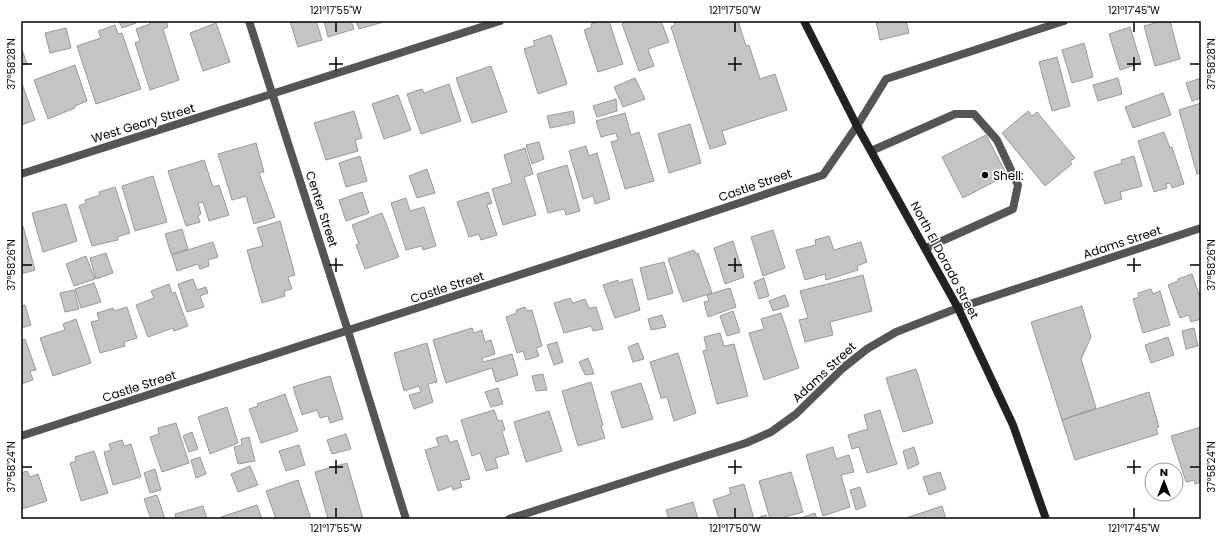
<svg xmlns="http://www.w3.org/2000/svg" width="1222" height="540" font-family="Poppins,sans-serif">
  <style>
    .building { fill: #c4c4c4; stroke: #999 }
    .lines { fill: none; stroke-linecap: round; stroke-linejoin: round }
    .service { stroke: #555; stroke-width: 8 }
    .minor { stroke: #555; stroke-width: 8 }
    .secondary { stroke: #222; stroke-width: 8 }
    .ticks { fill: none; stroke: #000; stroke-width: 1.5 }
    .poi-dot { fill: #000; stroke: #fff; stroke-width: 1.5 }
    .labels { text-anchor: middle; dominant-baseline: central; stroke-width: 3.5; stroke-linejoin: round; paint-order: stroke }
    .street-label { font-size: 12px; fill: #000; stroke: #fff }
    .poi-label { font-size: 12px; fill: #000; stroke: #fff; text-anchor: start }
    .neatline { fill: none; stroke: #000; stroke-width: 1.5 }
    .ticks-label { font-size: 10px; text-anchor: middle; fill: #000 }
  </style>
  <rect width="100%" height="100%" fill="#fff"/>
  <path class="building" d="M119,21H136V23L122,28Z
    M149,21H166L168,27L163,29L179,80L150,90L135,43L140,41L136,29L150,24Z
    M290,21H316L322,40L298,47Z
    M324,21H351L354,29L328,37Z
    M356,21H387L359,29Z
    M599,21H609L623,64L598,72L584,30L592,27L591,24Z
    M629,21H661L669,42L648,49L654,66L639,71L622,24Z
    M674,21H738L746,46L749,45L760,79L775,74L787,110L722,131L726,144L710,149L671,27L675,25Z
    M876,21H906L909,33L880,40Z
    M1162,21H1170L1180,59L1155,66L1144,26Z
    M216,23L230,62L203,71L190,33Z
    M115,25L118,34L122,33L141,89L96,104L77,46L101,38L98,31Z
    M1130,27L1141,63L1120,70L1109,34Z
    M66,28L71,48L50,53L45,33Z
    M551,35L567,84L538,94L524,49L535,45L533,41Z
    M1084,43L1093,77L1072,83L1062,50Z
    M21,47L27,64L21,65Z
    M1057,57L1070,106L1052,111L1039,62Z
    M75,65L87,101L75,106V108L48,119L34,80Z
    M491,66L507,112L472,123L456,78Z
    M635,78L645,99L623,107L614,87Z
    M1118,78L1122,94L1098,101L1093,85Z
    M1201,78V98L1192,101L1186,83Z
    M21,81L35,120L21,125Z
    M449,84L461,121L421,134L407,94L422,89L424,93Z
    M1163,93L1171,115L1133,128L1125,107Z
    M398,95L411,130L384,139L372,104Z
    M616,99L617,111L597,117L593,106Z
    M1201,103V173L1197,174L1179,110Z
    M354,111L362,138L355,140L358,151L326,160L314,123Z
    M573,111L575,123L550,128L547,116Z
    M1028,111L1032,116L1037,112L1075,158L1070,161L1072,164L1045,186L1002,133Z
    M625,113L631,135L639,132L654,181L625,189L611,142L618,140L616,133L601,137L596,121Z
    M690,124L701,163L669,173L658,134Z
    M1164,132L1170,148L1172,147L1184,184L1172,188L1170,183L1166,184L1167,188L1154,192L1138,141Z
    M986,135L1007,175L963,198L942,157Z
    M539,142L544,159L532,164L526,145Z
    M256,143L264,172L259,173L275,217L254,224L246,196L232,200L218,154Z
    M586,146L589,156L597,153L610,199L595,204L593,196L583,199L569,151Z
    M525,148L533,174L524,177L536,215L503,225L492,189L512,183L504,155Z
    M360,156L367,181L346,187L339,163Z
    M1134,156L1142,186L1120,192L1122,199L1105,204L1094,172L1122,163L1121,160Z
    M204,160L213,187L219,185L229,215L209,221L203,202L198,203L201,214L198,216L200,222L186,226L168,171Z
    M567,165L580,211L566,215L564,209L548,213L537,174Z
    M427,169L435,193L417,198L409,176Z
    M153,176L167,222L135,231L122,186Z
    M115,187L130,233L117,237L118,240L92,246L79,206L86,203L85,200L100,195L99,192Z
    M362,192L369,213L346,221L339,200Z
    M488,192L492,203L487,205L497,235L481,240L479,234L469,237L457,202Z
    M406,198L410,211L424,207L436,246L423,250L422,246L406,250L391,203Z
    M66,204L77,241L43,252L32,213Z
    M382,213L399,257L365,269L356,245L359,244L352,225Z
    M280,221L295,275L288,277L292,289L284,291L285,296L262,303L247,250L263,246L257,228Z
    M21,226H23L35,270L21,274Z
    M182,229L188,249L171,254L165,234Z
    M773,230L785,268L763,276L751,237Z
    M829,236L834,250L861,242L867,262L857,266L858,270L826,280L825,274L805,280L796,250L816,245L815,240Z
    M733,241L744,277L725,284L714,248Z
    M213,242L218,257L208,260L209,266L200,269L198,264L177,271L172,255Z
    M694,250L696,254L698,253L712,293L683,302L668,259Z
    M106,253L113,273L96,279L90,258Z
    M86,256L95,279L74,286L66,264Z
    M664,262L673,293L648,300L640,268Z
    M1192,274L1201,300V319L1191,322L1189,315L1180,318L1168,285L1178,281V279Z
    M863,275L872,311L830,322L833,335L805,342L799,320L808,318L800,291Z
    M764,278L769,296L759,299L754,282Z
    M193,279L197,290L206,287L208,293L200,296L204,307L187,312L178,284Z
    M632,279L640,310L615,318L603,285L618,280V283Z
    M94,283L101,302L81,308L75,289Z
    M169,284L172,293L175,292L188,326L174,331L173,328L148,337L136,305L154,298L151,291Z
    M730,288L736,307L708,317L704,302L709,301L707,295Z
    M1151,289L1153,294L1160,291L1170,325L1143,333L1133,299L1139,297L1138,293Z
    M74,290L79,309L65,312L60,293Z
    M785,295L789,306L773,311L769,301Z
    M570,298L573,303L585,299L589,308L596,307L603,329L593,331L591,326L564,333L554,303Z
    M25,305L31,325L21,328V306Z
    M1082,306L1091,337L1081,359L1096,408L1062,420L1031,322Z
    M127,307L137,338L124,342L125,346L100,353L91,322L99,320L97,313L113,308L114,311Z
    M525,307L527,311L532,310L542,346L536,348L539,356L526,360L523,351L517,353L506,317L517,313L516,310Z
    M733,311L740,332L727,336L720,316Z
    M781,313L799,368L764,380L749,333L764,329L761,319Z
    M662,315L666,327L651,330L648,319Z
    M76,319L91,363L53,376L40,338L65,330L63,324Z
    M472,328L474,333L482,330L485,342L491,340L495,354L482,358L483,362L512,354L518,375L496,382L492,368L446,383L433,340Z
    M1194,328L1198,346L1186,349L1182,331Z
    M720,333L724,346L734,344L748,396L717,404L703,351L707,350L704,337Z
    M1168,337L1174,355L1151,363L1145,345Z
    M25,339L36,370L30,371L33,380L21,384V341Z
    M557,342L563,362L554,365L547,345Z
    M427,343L437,382L428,384L433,402L414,409L409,395L421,392L419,386L404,391L394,353Z
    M638,343L644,359L633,362L628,347Z
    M678,353L696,413L674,421L667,397L661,398L650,362Z
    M588,358L594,374L585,375L579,362Z
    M916,369L933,423L903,432L886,378Z
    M543,374L547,390L536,391L532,376Z
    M330,376L343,419L330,423L328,416L320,418L317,410L302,415L293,387Z
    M591,382L603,425L601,426L605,438L578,446L562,391Z
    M641,383L653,419L622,428L611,392Z
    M498,388L503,404L491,407L485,392Z
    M1149,392L1159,427L1156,428L1158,434L1075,460L1062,420Z
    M285,394L298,431L261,443L249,409L258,406L257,404Z
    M227,407L238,443L210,454L198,417Z
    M494,410L498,421L502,420L505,430L502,431L509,454L495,458L498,468L486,471L480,453L472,456L461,420Z
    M880,410L897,464L867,473L859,447L852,449L848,435L868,429L864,415Z
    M549,411L562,451L526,462L514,422Z
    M176,423L189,463L162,472L150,437L159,434L158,428Z
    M1201,427V482L1195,484L1194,480L1186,482L1171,436Z
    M192,432L198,449L189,452L183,436Z
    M346,434L351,449L332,454L327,440Z
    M447,435L450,443L457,440L470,479L460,481L462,487L453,490L452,486L438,491L425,450L439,446L436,438Z
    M249,437L255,461L238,464L234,447L242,445L241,439Z
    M122,440L124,446L131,444L141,477L113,485L104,452L111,450L109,444Z
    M299,445L305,465L286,471L279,451Z
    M833,447L836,459L849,455L854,472L841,475L850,507L823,516L806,455Z
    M914,447L919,464L908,469L903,451Z
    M94,451L108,493L81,501L70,463L76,461L75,457Z
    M200,457L206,474L196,478L191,460Z
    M347,463L363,519H328L315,472Z
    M250,466L258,485L238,492L231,474Z
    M155,469L161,490L150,493L144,473Z
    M27,471L30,477L38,474L47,501L22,509L21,473Z
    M791,472L803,512L778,519H770L759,481Z
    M940,472L946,489L929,495L923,477Z
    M298,480L311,519H276L266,491Z
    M744,484L754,519L766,515L767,519H719L713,500L731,494L729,488Z
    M860,487L866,506L856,510L850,490Z
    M157,495L165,519H151L144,499Z
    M693,502L698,519H669L666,510Z
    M257,505L262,519H222L221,517Z
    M203,506L207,519H176L175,514Z
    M942,506L946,519H903Z
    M815,513L817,519H801V518Z"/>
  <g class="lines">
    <path class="service" d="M871,151L955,114H974L997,140L1018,185L1013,209L926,248"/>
    <path class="minor" d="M249,21L348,331L406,519
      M21,174L500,21
      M21,436L652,232L823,175L857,126L886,79L1064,21
      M509,519L746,443L771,432L796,414L843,368L867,349L896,332L958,308L1201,228"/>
    <path class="secondary" d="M804,21L857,126L958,308L1013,425L1046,519"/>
  </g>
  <path class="ticks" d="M336,22V32M735,22V32M1134,22V32M336,57V71M735,57V71M1134,57V71M22,64H32M329,64H343M728,64H742M1127,64H1141M1190,64H1200M336,258V272M735,258V272M1134,258V272M22,265H32M329,265H343M728,265H742M1127,265H1141M1190,265H1200M336,460V474M735,460V474M1134,460V474M22,467H32M329,467H343M728,467H742M1127,467H1141M1190,467H1200M336,508V518M735,508V518M1134,508V518"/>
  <circle class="poi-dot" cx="985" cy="175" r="4"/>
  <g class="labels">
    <g class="street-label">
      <text transform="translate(143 123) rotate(-17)">West Geary Street</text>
      <text transform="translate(755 185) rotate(-19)">Castle Street</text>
      <text transform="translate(322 209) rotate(72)">Center Street</text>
      <text transform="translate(1122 242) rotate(-18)">Adams Street</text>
      <text transform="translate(945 260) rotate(62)">North El Dorado Street</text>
      <text transform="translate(447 287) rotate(-18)">Castle Street</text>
      <text transform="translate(824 372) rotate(-43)">Adams Street</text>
      <text transform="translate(139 386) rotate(-18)">Castle Street</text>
    </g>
    <g class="poi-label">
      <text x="993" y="175">Shell:</text>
    </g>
  </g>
  <rect width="1222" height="540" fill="none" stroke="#ffffff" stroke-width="44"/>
  <g transform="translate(1164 482)"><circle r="19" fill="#ffffff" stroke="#999999"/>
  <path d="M0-3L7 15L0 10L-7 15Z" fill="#000000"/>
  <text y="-6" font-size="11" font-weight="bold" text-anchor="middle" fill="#000000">N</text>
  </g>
  <rect x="22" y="22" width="1178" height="496" class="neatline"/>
  <g class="ticks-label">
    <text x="336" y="14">121°17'55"W</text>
    <text x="735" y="14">121°17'50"W</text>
    <text x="1134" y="14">121°17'45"W</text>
    <text transform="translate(11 64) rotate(-90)" y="4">37°58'28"N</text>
    <text transform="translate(1211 64) rotate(-90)" y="4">37°58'28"N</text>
    <text transform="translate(11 265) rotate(-90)" y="4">37°58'26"N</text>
    <text transform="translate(1211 265) rotate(-90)" y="4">37°58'26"N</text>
    <text transform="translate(11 467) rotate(-90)" y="4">37°58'24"N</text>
    <text transform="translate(1211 467) rotate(-90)" y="4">37°58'24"N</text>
    <text x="336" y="532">121°17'55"W</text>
    <text x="735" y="532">121°17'50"W</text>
    <text x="1134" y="532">121°17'45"W</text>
  </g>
</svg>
